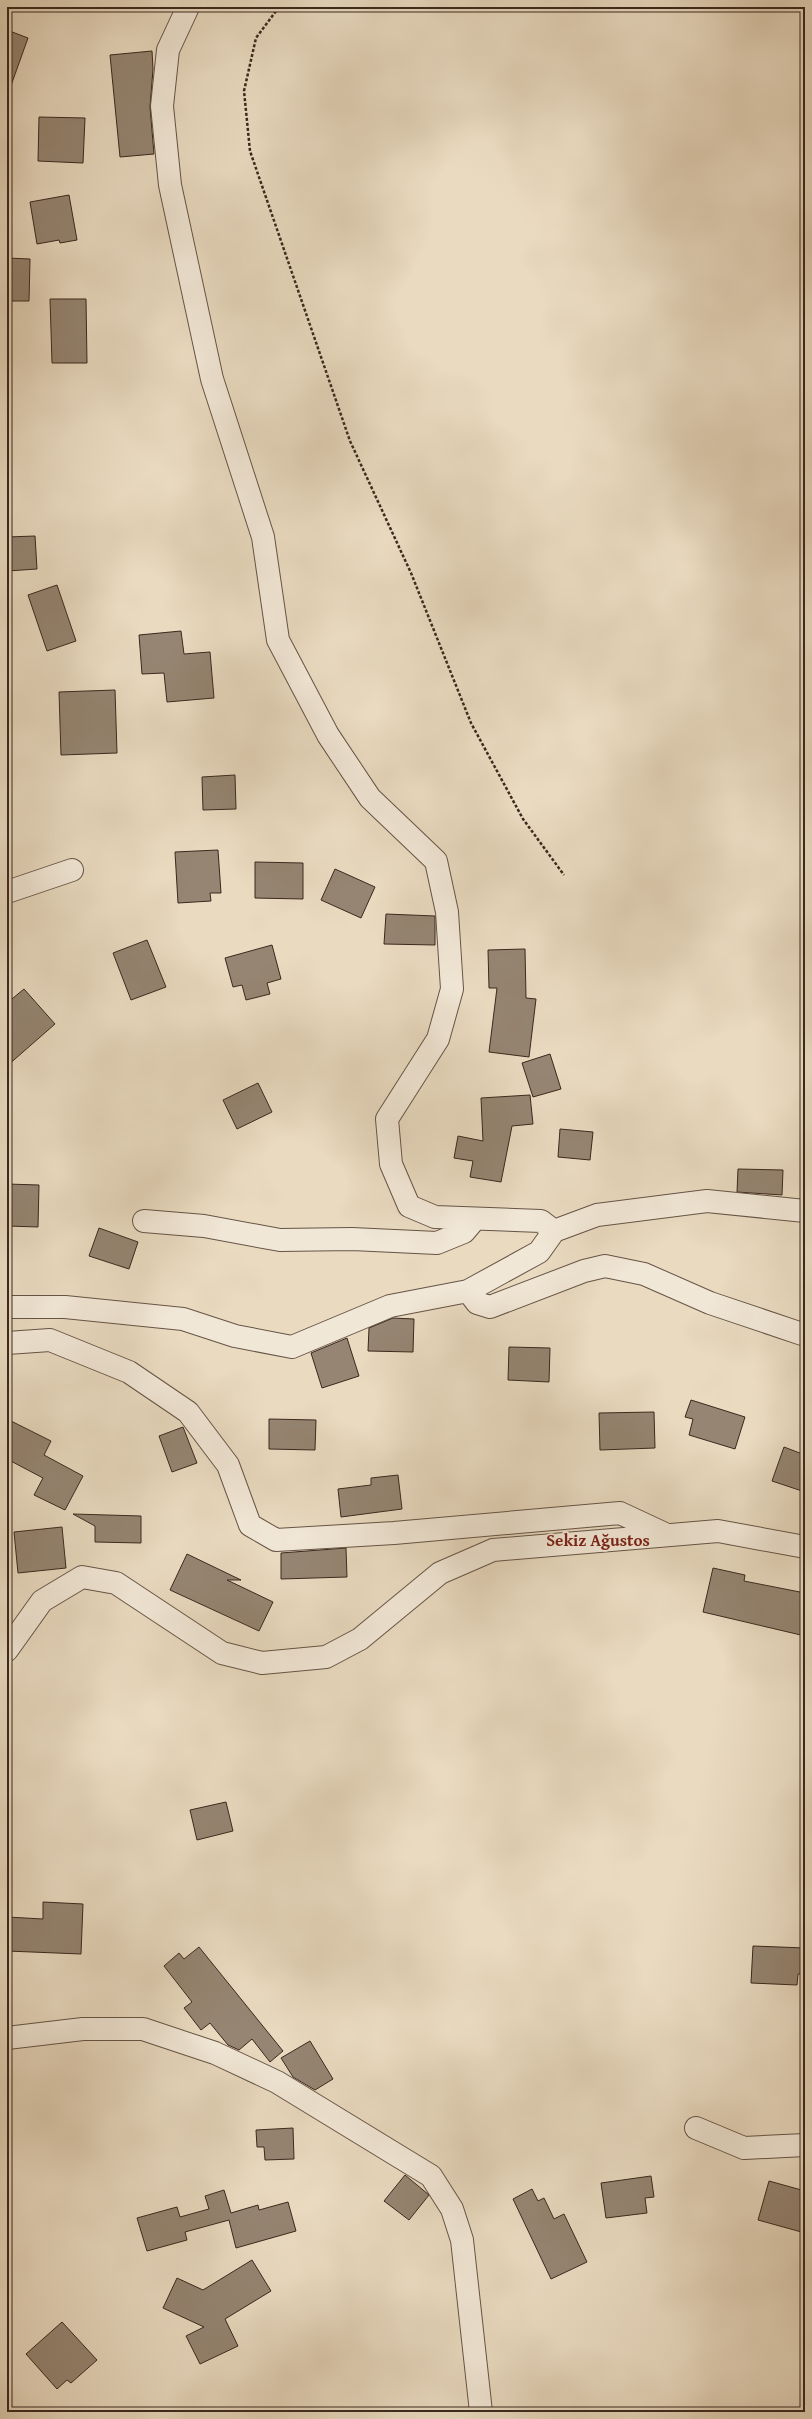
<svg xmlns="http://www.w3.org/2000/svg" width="812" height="2419" font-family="'Gentium Book Plus',serif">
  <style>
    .building { fill: #958572; stroke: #3b281e }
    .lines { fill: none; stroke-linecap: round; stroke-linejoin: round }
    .minor-casing { stroke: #665446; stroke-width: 24 }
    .path { stroke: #3b281e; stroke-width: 2.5; stroke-dasharray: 3 2; stroke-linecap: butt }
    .minor { stroke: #f1e7d6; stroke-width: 22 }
    .labels { text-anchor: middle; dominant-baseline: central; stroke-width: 3.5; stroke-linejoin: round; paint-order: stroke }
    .district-label { font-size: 17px; font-weight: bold; fill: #7a1f14; stroke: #f1e7d6 }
  </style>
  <rect width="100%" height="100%" fill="#e9dac0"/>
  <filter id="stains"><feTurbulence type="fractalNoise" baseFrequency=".005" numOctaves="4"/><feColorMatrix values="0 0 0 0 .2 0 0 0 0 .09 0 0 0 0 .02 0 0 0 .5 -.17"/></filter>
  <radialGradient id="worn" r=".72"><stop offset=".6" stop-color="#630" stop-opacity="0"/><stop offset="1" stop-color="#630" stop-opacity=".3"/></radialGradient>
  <path class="building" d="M7,30L28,38L9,91L7,90Z
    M152,51L153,69L150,107L154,154L120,157L110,55Z
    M39,117L85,118L83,163L38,161Z
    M69,195L77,240L60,243L59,240L37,244L30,202Z
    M7,258L30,259L29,301H7Z
    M50,299H86L87,363H52Z
    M35,536L37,569L7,571V537Z
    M57,585L76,641L47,651L28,595Z
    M181,631L184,654L210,652L214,698L167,702L164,673L142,674L139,635Z
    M115,690L117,753L61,755L59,692Z
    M235,775L236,809L203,810L202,777Z
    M218,850L221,893H210L211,901L178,903L175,852Z
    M255,862L303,863V899L255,898Z
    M335,869L375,887L361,918L321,900Z
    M386,914L435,916V945L384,944Z
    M147,940L166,987L131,1000L113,953Z
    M272,945L281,979L267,983L270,994L246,1000L242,985L233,987L225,958Z
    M525,949L526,998L536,999L529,1057L489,1052L497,988H489L488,950Z
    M24,989L55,1024L7,1066V1003Z
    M550,1054L561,1089L533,1097L522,1063Z
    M258,1083L272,1112L237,1129L223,1100Z
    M530,1095L533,1124L512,1126L501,1182L470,1177L473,1161L454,1158L458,1136L483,1141L481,1098Z
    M560,1129L593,1132L590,1160L558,1157Z
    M738,1169L783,1170L782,1195L737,1192Z
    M7,1184L39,1185L38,1227L7,1226Z
    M99,1228L138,1242L129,1269L89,1256Z
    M393,1318L414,1319L413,1352L368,1351L369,1328Z
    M347,1338L359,1376L322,1388L311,1353Z
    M509,1347L550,1348L549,1382L508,1380Z
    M691,1400L745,1417L735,1449L689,1435L693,1419L685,1417Z
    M654,1412L655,1448L600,1450L599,1413Z
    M7,1419L51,1441L44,1455L83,1476L65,1510L34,1495L43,1478L7,1459Z
    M269,1419L316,1420L315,1450L269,1449Z
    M183,1427L197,1463L172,1472L159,1436Z
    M784,1447L805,1455V1492L772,1481Z
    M398,1475L402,1509L341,1517L338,1489L371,1485V1478Z
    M73,1514L141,1516V1543L95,1542V1526Z
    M62,1527L66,1568L18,1573L14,1532Z
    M346,1548L347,1577L281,1579V1553Z
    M187,1554L241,1580H227L273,1602L259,1631L170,1590Z
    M713,1568L745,1575L744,1581L805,1593V1636L703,1612Z
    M226,1802L233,1831L197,1840L190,1810Z
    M43,1902L83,1904L81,1954L7,1951V1917L43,1919Z
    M753,1946L805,1948L804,1974H798L797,1985L751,1983Z
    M199,1947L283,2051L270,2062L252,2039L239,2050L228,2045L210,2023L201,2030L184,2008L192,2002L164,1966L179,1953L184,1959Z
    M310,2041L333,2079L315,2090L293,2077L281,2058Z
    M293,2128L294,2159L265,2160L264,2147H257L256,2130Z
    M405,2175L429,2195L409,2220L384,2201Z
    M651,2176L654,2197L645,2198L647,2213L606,2218L601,2183Z
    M769,2181L805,2191V2233L758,2220Z
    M532,2189L538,2201L544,2198L554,2219L564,2214L587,2262L551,2279L513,2199Z
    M224,2190L231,2213L258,2205L259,2210L288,2202L296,2231L236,2248L229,2220L185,2232L187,2240L147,2251L137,2218L177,2207L180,2217L209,2209L205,2196Z
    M252,2260L271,2291L225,2319L238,2346L200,2364L186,2336L204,2327L163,2308L177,2278L203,2290Z
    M62,2322L97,2360L71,2383L67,2380L57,2389L26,2354Z"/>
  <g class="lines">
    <g class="minor-casing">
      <path id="minor" d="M7,892L72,870
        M144,1221L204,1226L280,1240L352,1239L437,1243L464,1232L475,1219
        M554,1231L597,1215L707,1201L805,1211
        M468,1291L477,1303L490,1307L584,1271L605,1266L644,1274L710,1303L805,1335
        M7,1307H65L183,1319L235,1336L292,1347L390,1306L468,1291L539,1252L554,1231L541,1221L435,1217L409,1206L391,1164L387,1119L438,1039L452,989L447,912L436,861L370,798L328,735L278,640L263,537L212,379L170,185L162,106L168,50L188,7
        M7,1343L50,1340L129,1372L188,1412L228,1465L250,1525L276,1540L394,1533L620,1513L665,1534
        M7,1650L42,1601L82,1577L116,1583L222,1653L262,1663L326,1657L360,1639L440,1573L493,1550L718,1531L805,1547
        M7,2038L83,2029H143L215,2053L277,2082L431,2176L452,2209L462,2240L481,2412
        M696,2128L744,2148L805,2145"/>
    </g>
    <path class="path" d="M279,7L256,38L244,91L250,151L350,441L411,573L471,723L523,819L564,875"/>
    <use href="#minor" class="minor"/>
  </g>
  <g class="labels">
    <g class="district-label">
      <text x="598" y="1539">Sekiz Ağustos</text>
    </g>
  </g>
  <rect width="812" height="2419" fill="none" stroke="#e9dac0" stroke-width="24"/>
  <rect x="8" y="8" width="796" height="2403" fill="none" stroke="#3b281e" stroke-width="2"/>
  <rect x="12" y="12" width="788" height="2395" fill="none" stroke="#3b281e"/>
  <rect width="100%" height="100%" filter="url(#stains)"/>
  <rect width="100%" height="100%" fill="url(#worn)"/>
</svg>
